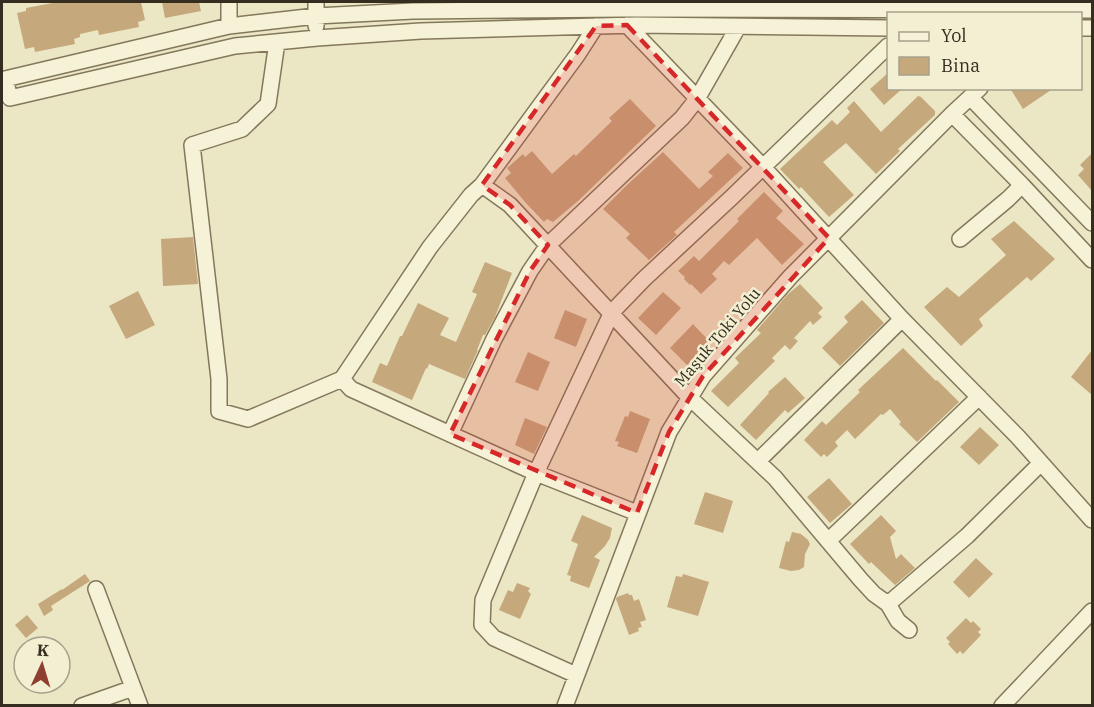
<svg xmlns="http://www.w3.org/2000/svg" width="1094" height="707" font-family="'IBM Plex Serif',serif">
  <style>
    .building { fill: #c6a87d }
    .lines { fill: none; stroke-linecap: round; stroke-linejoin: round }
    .minor-casing { stroke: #84785c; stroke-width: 18 }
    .minor { stroke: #f6f2d7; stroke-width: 15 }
    .marked { fill: #d62828; fill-opacity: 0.2; stroke: #d62828; stroke-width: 4.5; stroke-dasharray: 12 8; stroke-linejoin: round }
    .labels { text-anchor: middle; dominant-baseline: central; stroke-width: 5; stroke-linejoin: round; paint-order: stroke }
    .street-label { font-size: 16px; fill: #352d1f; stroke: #f3efd3 }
  </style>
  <rect width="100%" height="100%" fill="#ebe6c4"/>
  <path class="building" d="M58,2H141L145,20L138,22L139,27L99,35L98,30L80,34V37L74,39L75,44L35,52L34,47L25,49L17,13L26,11V8Z
    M162,2H199L201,11L165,18Z
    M888,73V88H903L884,105L870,89Z
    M1010,88H1054L1023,109Z
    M918,96L921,97L935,111V115L898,149L900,151L876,174L846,143L823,162L854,195L829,217L801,187L799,189L780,169L832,120L837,125L850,112L847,108L854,101L881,132Z
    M630,99L656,126L578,201L553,222L547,219L544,222L525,202L505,178L511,173L507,168L523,154L525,157L532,151L552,174L574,154L576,156L612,121L609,118Z
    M663,152L699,189L713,176L708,172L728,153L743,168L674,232L677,235L649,260L626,238L630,234L603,209L627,185Z
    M1092,153V191L1078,175L1084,169L1080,165Z
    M764,192L783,211L776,218L804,244L782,265L757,238L729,265L724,261L712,274L717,279L701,294L691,284L690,285L684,279L685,277L678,271L694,256L699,261L739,221L737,219Z
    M1014,221L1055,259L1031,281L1027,277L979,319L983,326L961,346L924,307L947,287L959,297L1006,255L991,239Z
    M193,237L198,284L163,286L161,239Z
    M485,262L512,273L495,317L485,335H483L477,350H478L465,379L429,364L427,369L426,368L412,400L372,382L380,363L387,366L400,336H402L418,303L449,318L440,335L456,342L477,294L472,292Z
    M800,284L823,308L818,313L822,317L813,325L810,321L794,338L798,341L790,350L785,345L772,358L775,361L728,407L711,391L739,363L735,358L761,333L757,330L787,295Z
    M138,291L155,325L126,339L109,306Z
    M663,292L681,308L656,335L638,318Z
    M862,300L884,323L840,366L822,348L848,322L844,317Z
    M565,310L587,319L576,347L554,338Z
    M693,324L710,342L687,365L670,348Z
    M903,348L936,381L937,380L959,402L917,442L899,424L901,422L890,409L883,415L881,414L855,439L847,430L835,442L838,446L827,457L824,454L821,457L804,440L822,421L826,425L860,392L858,390Z
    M1092,350V395L1071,377Z
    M528,352L550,362L538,391L515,382Z
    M785,377L805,398L788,413L785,410L756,440L740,425L769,393L768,392Z
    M630,411L650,419L637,453L617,446L619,442L615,441L625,416L628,417Z
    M525,418L547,427L534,454L515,445Z
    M980,427L999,445L979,465L960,447Z
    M829,478L852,504L830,523L807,497Z
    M705,492L733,501L723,533L694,524Z
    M582,515L612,528L610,538L605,546L594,557L600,560L589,588L570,581L571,576L567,575L578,544L571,541Z
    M881,515L896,531L890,537L896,559L901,554L915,568L895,585L871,562L869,564L850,544Z
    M792,532L801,534L808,540L810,544L805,554L804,567L799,570L791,571L779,568L786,541L789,542Z
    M976,558L993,574L969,598L953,582Z
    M85,574L90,581L51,606L53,610L44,616L38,604L62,589V590Z
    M683,574L709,582L698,616L667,607L676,576L682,577Z
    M517,583L530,588L528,591L531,594L520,619L499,610L508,590L513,592Z
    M628,593L629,595H632L634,601L639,599L646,620L640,622L642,627L638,628L639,631L629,635L616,599L617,597Z
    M27,615L38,628L26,638L15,625Z
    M966,618L971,623L973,621L981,629L978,632L981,635L963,654L960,651L957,654L948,644L950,642L946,638Z"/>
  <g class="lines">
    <g class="minor-casing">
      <path id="minor" d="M229,2V26
        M316,2V26
        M627,25L763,167L902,319L1018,437L1092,520
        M888,28L636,25L421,31L317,38L235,46L10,98L5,79L229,26L316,16L413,11L626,9L1092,10
        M1080,28H1092
        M277,42L268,104L242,129L192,145L219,379V411L248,419L342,379L430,247L471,195L482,185L578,54L596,26
        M971,98L1092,223
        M952,114L1022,185L1092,260
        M482,185L510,205L689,397L775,478L861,580L874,594L888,604L898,621L909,630
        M960,239L1008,199L1022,185
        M342,379L351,389L536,473L637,513
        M450,434L494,339L530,271L548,245L682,118L697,99L738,27
        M758,461L902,319
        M828,541L979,397
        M96,589L140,706
        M888,604L967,536L1041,463
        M576,675L494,638L482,625L483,600L536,473L612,312L644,279L732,197L888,46
        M82,706L133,688
        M565,706L669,432L703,376L791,276L952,114L980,88
        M1002,706L1092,611"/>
    </g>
    <use href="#minor" class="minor"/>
  </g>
  <path class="marked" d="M627,25L829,238L703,376L669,432L637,513L450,434L530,271L548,245L510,205L482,185L596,26Z"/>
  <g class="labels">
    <g class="street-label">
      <text transform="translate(717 337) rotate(-50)">Maşuk Toki Yolu</text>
    </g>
  </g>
  <rect width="1094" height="707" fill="none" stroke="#352d1f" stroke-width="6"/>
  <rect x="887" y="12" width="195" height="78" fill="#f3efd3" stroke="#a7a18b" stroke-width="1.5"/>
  <rect x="899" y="32" width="30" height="9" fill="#f6f2d7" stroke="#a7a18b" stroke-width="1.5"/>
  <text x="941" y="42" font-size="18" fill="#352d1f">Yol</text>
  <rect x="899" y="57" width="30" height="18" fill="#c6a87d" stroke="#a7a18b" stroke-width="1.5"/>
  <text x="941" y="72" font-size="18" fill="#352d1f">Bina</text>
  <g transform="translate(42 665) rotate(4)"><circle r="28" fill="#f3efd3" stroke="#a7a18b" stroke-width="1.5"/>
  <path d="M0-4.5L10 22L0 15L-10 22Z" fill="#8f3f30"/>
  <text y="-9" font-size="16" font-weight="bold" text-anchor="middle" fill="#352d1f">K</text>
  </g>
</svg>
